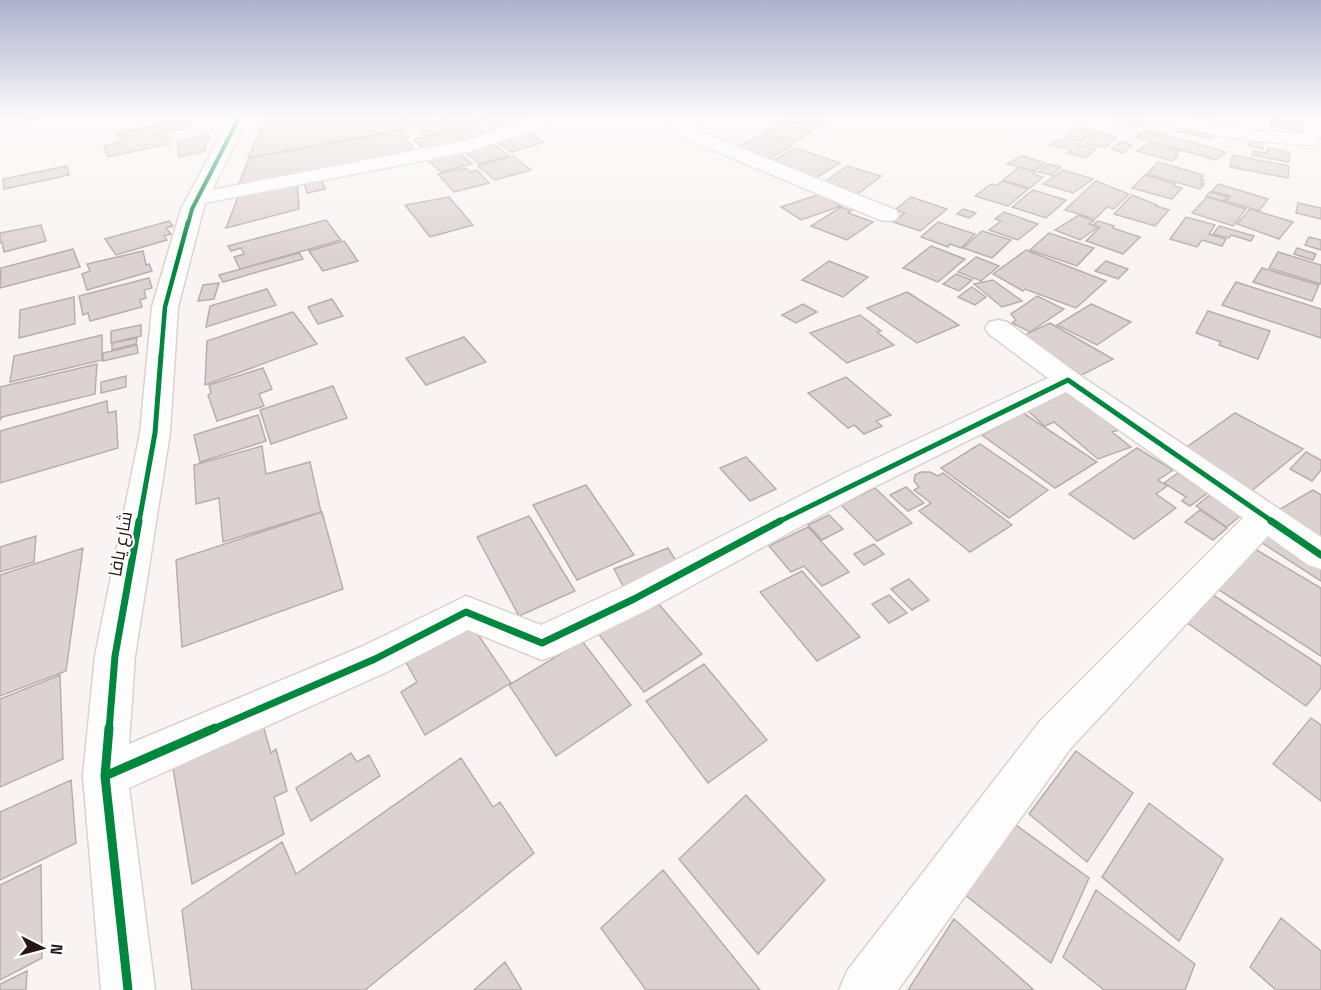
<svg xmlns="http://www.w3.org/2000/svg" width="1321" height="990" font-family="'Space Grotesk',Cairo,sans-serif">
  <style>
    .building { fill: #dcd2d1; stroke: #b7aead; stroke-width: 1.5 }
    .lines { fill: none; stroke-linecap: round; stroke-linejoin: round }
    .minor-casing { stroke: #dbd1cf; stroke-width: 3 }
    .minor { fill: #fefdfd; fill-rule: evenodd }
    .cycleway-far4-casing { stroke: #fff; stroke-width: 6 }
    .cycleway-far3-casing { stroke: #fff; stroke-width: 8 }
    .cycleway-far2-casing { stroke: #fff; stroke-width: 9 }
    .cycleway-far1-casing { stroke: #fff; stroke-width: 10 }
    .cycleway-casing { stroke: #fff; stroke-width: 13 }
    .cycleway-far4 { stroke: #00873e; stroke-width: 4 }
    .cycleway-far3 { stroke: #00873e; stroke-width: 4.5 }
    .cycleway-far2 { stroke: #00873e; stroke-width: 5 }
    .cycleway-far1 { stroke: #00873e; stroke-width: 7 }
    .cycleway { stroke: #00873e; stroke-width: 9 }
    .labels { text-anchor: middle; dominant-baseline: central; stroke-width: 4.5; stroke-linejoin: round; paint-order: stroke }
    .street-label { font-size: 18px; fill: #251715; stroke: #fff }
  </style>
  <rect width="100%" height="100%" fill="#f9f4f3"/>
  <path class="building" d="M0,118H43L0,125Z
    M266,118H398L407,129L248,158Z
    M400,118H429L430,119L407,126Z
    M444,118H477L478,119L453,125Z
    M484,118H519L531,123L507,131L481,119Z
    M789,118H820L831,121L816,129L784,120Z
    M1111,118H1147L1154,119L1145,128L1108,120Z
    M1167,118H1219L1211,128Z
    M1273,118L1310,126L1309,133L1271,126Z
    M186,119L190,128L157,134L154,125Z
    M443,119L456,129L426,136L414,126Z
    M480,120L502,132L478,140L455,127Z
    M781,123L812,132L792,143L762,133Z
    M1184,125L1220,131L1211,139L1177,131Z
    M151,126L155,135L164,133L169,144L108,157L104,146L121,142L117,133Z
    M1077,127L1094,131L1081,142L1064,138Z
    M455,130L469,143L427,153L414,140Z
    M1148,130L1226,152L1216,160L1136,137Z
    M400,131L416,152L238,187L249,158Z
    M526,131L544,142L512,152L494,141Z
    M1097,132L1116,137L1105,148L1085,143Z
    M209,135L210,140L206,141L205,151L179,157L177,141Z
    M762,136L792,146L766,161L734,147Z
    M1250,138L1264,140L1263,149L1249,146Z
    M1058,139L1096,149L1086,158L1067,153L1071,150L1050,145Z
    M491,142L509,156L479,164L461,149Z
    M1121,142L1132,145L1123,153L1112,149Z
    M1148,143L1179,151L1175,155L1178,156L1172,161L1137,151Z
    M795,148L840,163L816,178L774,160Z
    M1268,148L1290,153L1288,162L1252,155L1253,151L1266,153Z
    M457,151L472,164L441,172L425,158Z
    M1233,155L1289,166L1288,178L1230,167Z
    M513,156L531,170L495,180L478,166Z
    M1022,156L1045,163L1035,171L1007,164Z
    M1158,162L1204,175L1200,179L1204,180L1201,184H1204L1200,189L1147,174Z
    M1048,164L1061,167L1052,175L1038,172Z
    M67,166L69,175L4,189L3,179Z
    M847,166L881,176L855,196L841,191L845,188L825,182Z
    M1019,167L1035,172L1033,174L1043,177L1030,188L1003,180Z
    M466,168L470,172L477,170L489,183L454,192L438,174Z
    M1063,170L1093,179L1073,193L1043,184Z
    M319,175L325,189L307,193L303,178Z
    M1145,175L1175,184L1174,186L1182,188L1172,199L1132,188Z
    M297,179L299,209L226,228L240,192Z
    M1002,181L1028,189L1008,206L975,196L991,184L997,185Z
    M1096,181L1129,194L1114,209L1107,207L1095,219L1065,210Z
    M1218,184L1268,199L1259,211L1226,201L1230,196L1212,191Z
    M1033,190L1066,200L1046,218L1012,207Z
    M1210,192L1228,197L1224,201L1206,196Z
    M820,194L841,206L801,220L781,207Z
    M1132,195L1157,205L1156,206L1169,210L1155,226L1114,214Z
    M449,197L473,225L430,237L405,205Z
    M911,197L947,209L920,231L893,222L905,213L895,210Z
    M1207,197L1246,209L1233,226L1192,213Z
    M1298,203L1321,208V219L1296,213Z
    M841,207L851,211L848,213L873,222L847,240L811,226Z
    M963,209L976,213L969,218L957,214Z
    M1250,209L1293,222L1279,239L1237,224Z
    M1004,212L1038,224L1018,240L989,230L1001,221L995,219Z
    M1079,215L1094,221L1089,224L1098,227L1080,240L1055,230Z
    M1186,217L1215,225L1209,234L1226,239L1222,246L1202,240L1197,247L1170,239Z
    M326,220L341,240L240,269L234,257L244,254L241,248L231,251L228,246Z
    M169,221L173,226L166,228L171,234L164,236L167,240L116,255L105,239Z
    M1098,221L1114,226L1113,228L1140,237L1123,254L1086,241L1100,227L1093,225Z
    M938,222L975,234L961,248L950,244L948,247L921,237Z
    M41,225L46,241L4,252L2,242L0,243V233Z
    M1219,226L1254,236L1251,241L1231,235L1229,238L1213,234Z
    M982,231L1011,240L992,258L963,248Z
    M1049,233L1094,248L1077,266L1030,250Z
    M1309,237L1321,240V250L1305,245Z
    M344,241L358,261L323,271L309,251Z
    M931,246L965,259L938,282L903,268Z
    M1297,248L1316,254L1313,260L1294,254Z
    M73,249L80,267L0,288L1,268Z
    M1026,250L1106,281L1076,308L1025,289L1023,291L993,274Z
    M143,251L146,265L149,264L152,271L87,290L82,274L90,271L87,264Z
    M1278,252L1321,265V284L1269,268Z
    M299,253L303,259L223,282L219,275Z
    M976,257L999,266L981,281L958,272Z
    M829,261L868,277L843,297L802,280Z
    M1106,261L1128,269L1118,279L1095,271Z
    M1262,268L1319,285L1312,301L1253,282Z
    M956,274L972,280L959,291L943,284Z
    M149,278L152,288L144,290L146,298L140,300L142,307L90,321L88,313L83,315L79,296Z
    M993,280L1022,301L1002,307L974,284Z
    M1236,282L1321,309V338L1222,305Z
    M219,283L214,299L198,301L203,285Z
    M972,287L986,297L975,305L958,297Z
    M267,289L276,305L206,327L210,306Z
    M907,292L959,325L917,343L867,308Z
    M1037,296L1064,309L1030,332L1012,323L1016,320L1011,314Z
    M74,297L75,324L19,338L20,310Z
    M332,299L343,316L318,324L308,307Z
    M803,304L817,312L796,323L782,315Z
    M1091,304L1131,322L1097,345L1057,325Z
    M1208,311L1270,331L1258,359L1219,345L1221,342L1196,333Z
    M293,312L317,344L205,385L207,341Z
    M860,315L881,331L877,332L894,345L847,363L810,333Z
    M1050,323L1113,359L1080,376L1018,338Z
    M141,325V336L111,343V331Z
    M102,335V360L10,382L14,356Z
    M464,337L486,362L426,385L406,358Z
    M137,338L136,344L112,350V343Z
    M137,345L138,353L103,361V353Z
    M97,364L95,394L2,417L0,420V387Z
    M263,368L272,389L259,394L264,406L217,421L208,395L211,393L209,385Z
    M126,376V387L101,393V382Z
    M846,377L891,415L876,421L882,426L864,434L854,425L848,428L808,393Z
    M333,386L347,418L271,444L260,410Z
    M1069,392L1119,430L1112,432L1131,447L1098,459L1054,422L1045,426L1027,410L1036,407L1032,404Z
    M107,401L108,413L116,411L118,448L0,483V431Z
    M1023,413L1097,462L1055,488L982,435Z
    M1235,413L1303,449L1250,492L1181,451Z
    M258,415L266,441L200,462L194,435Z
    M980,444L1048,490L1009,518L941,468Z
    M262,446L266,474L310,462L321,512L223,542L219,498L196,504L194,465Z
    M1137,448L1173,470L1158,480L1167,486L1156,494L1176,508L1134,539L1069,494Z
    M1306,452L1321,460V470L1312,481L1290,469Z
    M746,457L776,489L750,501L720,468Z
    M921,472H930L938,476L943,473L1012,525L970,552L919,511L931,503L914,490L919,487L914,481L915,475Z
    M1178,473L1209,492L1190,506L1182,501L1186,497L1164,483Z
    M586,485L634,555L577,580L533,505Z
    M906,487L924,503L908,511L890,495Z
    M875,488L912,523L877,541L841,505Z
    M1313,490L1321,495V543L1275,512Z
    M1210,495L1241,515L1227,527L1196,506Z
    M1200,510L1227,528L1213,540L1185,522Z
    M322,512L343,589L182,647L176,560Z
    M829,515L843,529L822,540L808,525Z
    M529,516L575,591L519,616L477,537Z
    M808,527L849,572L822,586L804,566L791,572L769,546Z
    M1267,534L1321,568V581L1259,541Z
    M36,536L34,562L0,572V547Z
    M874,544L884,554L864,565L854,554Z
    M1250,546L1321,588V656L1213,586Z
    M83,548L66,671L0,696V575Z
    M668,548L679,566L624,588L614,569Z
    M802,571L860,637L817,661L760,592Z
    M909,579L929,600L912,610L891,589Z
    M649,593L702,654L644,692L593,627Z
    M1210,593L1321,666V688L1306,706L1183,620Z
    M889,595L907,613L889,623L872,604Z
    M468,620L511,683L425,735L401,692L417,682L403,657Z
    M582,641L631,705L556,756L509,685Z
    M704,664L767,740L708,783L646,701Z
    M60,675L63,759L0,787V699Z
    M1311,718L1321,725V801L1273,764Z
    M263,725L271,753L276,749L287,791L274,797L284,834L192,884L173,768Z
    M1076,751L1133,793L1087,862L1029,814Z
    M351,753L357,762L369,755L380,776L311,821L296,788Z
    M461,758L493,807L500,802L534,853L365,990H192L182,910L282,842L296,874Z
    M71,780L76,843L0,880V812Z
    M746,795L825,880L758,954L679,859Z
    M1149,803L1223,859L1179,941L1102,877Z
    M1006,818L1089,878L1051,963L964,894Z
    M41,865L42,958L0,980V885Z
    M663,870L760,990H646L601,928Z
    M1096,890L1195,964L1185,990H1104L1063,957Z
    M1281,918L1321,951V990H1276L1250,967Z
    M954,919L1034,990H908Z
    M505,962L522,990H474Z
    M27,971L26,990H0V984Z"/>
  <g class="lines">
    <g class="minor-casing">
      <path id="minor" d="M230,118H248L212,190L464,141L534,118H558L555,122L531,132L467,152L205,203L178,307L170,433L135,656L129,744L361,647L466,596L541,625L621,588L843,474L1048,378L989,334L985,328L989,322L998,320L1007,322L1078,374L1321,537V569L1308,565L1268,536L1070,749L898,990H839L847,971L1040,721L1243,518L1066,392L866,491L647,610L556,655L542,660L468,630L389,671L129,788L155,990H101L83,776L95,656L140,433L152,307L181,209Z
        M685,118H709L706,122L691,128L896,210L899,215L896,220L888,221L880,220L670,132L667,128L670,124Z
        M1148,118H1183L1245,130L1303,134L1307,118H1321V136L1317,144L1311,145L1245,140L1157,123L1151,122Z"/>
    </g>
    <use href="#minor" class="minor"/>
    <g class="cycleway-far4-casing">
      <path id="cycleway-far4" d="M188,224L192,209L239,118"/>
    </g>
    <g class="cycleway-far3-casing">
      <path id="cycleway-far3" d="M161,356L165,307L188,222"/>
    </g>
    <g class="cycleway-far2-casing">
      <path id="cycleway-far2" d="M139,522L155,433L161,355
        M778,522L1068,380L1273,522"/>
    </g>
    <g class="cycleway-far1-casing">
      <path id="cycleway-far1" d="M1271,521L1321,555
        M109,730L115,656L139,521
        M211,730L375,659L466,612L542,643L634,599L780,521"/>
    </g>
    <g class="cycleway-casing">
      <path id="cycleway" d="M109,728L105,776L128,990
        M105,776L215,728"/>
    </g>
    <use href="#cycleway-far4" class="cycleway-far4"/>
    <use href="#cycleway-far3" class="cycleway-far3"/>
    <use href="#cycleway-far2" class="cycleway-far2"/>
    <use href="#cycleway-far1" class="cycleway-far1"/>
    <use href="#cycleway" class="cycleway"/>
  </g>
  <linearGradient id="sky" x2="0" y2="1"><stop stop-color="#adb1cc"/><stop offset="0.46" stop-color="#fcfafa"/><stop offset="1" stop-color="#fcfafa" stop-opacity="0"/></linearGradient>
  <rect width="1321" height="256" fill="url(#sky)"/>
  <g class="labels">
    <g class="street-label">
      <text transform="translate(120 544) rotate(-80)">شارع يافا</text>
    </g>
  </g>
  <g transform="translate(42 948) rotate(96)" stroke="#ffffff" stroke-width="4.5" paint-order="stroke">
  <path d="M0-4.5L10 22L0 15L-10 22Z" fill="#251715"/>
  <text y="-9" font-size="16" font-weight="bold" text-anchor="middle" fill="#251715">N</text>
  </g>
</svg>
